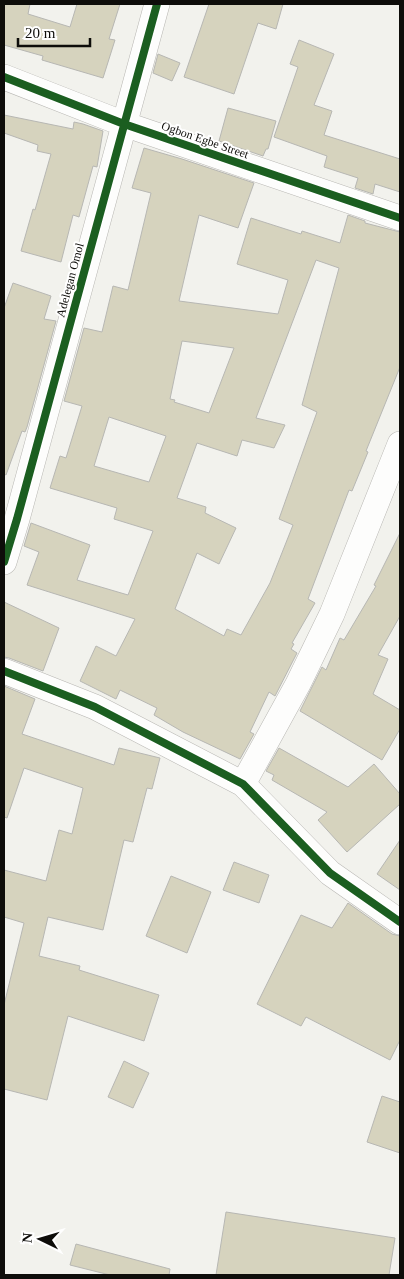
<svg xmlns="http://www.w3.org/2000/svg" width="404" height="1279" font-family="'Times New Roman',serif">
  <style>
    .building { fill: #d6d3be; stroke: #b7b7b3; fill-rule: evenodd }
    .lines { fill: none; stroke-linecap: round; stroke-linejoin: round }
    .minor-casing { stroke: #b8b7b3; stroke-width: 26 }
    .minor { stroke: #fdfdfc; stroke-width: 25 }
    .cycleway-casing { stroke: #fff; stroke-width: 11 }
    .cycleway { stroke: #1b5e20; stroke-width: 8 }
    .labels { text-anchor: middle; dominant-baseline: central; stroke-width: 4; stroke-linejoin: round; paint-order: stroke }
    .street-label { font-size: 12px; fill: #0e0d0a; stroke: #fff }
  </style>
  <rect width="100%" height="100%" fill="#f2f2ed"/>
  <path class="building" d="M4,4H30L28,14L70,27L77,4H120L109,39L115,40L103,78L42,60L43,56L4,45Z
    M209,4H283L276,29L258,23L234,94L184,77Z
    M299,40L334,54L314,105L332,111L324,135L400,159V192L375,184L373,194L355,188L358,178L324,167L327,156L274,137L298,67L290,64Z
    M158,54L180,63L172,81L153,73Z
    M228,108L276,121L268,149H266L263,156L219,141Z
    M4,115L73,129L74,122L83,124L103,131L97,167L93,166L79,217L73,215L61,262L21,251L33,209L35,210L51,154L37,151L38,145L4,133Z
    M144,148L182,159L254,183L238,228L199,215L179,301L278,314L288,280L237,264L251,218L301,234L302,231L340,243L348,215L365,221V223L400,232V367L366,451L368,452L352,491L349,490L308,599L315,603L292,643L294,644L291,649L297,653L275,696L269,692L250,732L254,734L240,759L183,732L154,715L157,708L120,690L116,699L80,681L96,646L116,656L135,619L27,585L39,552L24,546L31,523L90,545L77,580L128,595L153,531L114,519L117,508L50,488L60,456L66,458L82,406L64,401L84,328L102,332L113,286L128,290L151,193L132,188ZM316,260L339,268L302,405L317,412L279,519L293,525L270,583L241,635L227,629L224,636L175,609L197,553L219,564L236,528L205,513L206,507L177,498L197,443L237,456L242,440L274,448L285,425L256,418ZM182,341L234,348L209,413L174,402L175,400L170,399ZM109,417L166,436L149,482L94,466Z
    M13,283L51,296L44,319L56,321L27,427L25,432L22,431L6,475L4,474V308Z
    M400,533V616L378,655L388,659L373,694L400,710V729L382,760L300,711L322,667L326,670L340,638L344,640L376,586L374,585Z
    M4,602L59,628L43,671L9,658L4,657Z
    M4,686L35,699L22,734L114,765L119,748L160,758L152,789L147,788L133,842L124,840L103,930L48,917L39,956L80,966L79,970L159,995L144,1041L68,1016L47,1100L4,1089V1005L24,923L4,917V870L46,881L59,830L72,834L83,788L24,768L7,818L4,817Z
    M279,748L348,787L374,764L400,794V804L347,852L318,820L327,812L272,780L274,775L266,771Z
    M400,840V890L377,874Z
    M234,862L269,875L259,903L223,890Z
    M171,876L211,892L187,953L146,936Z
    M348,903L392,934L400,936V1040L390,1060L306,1017L301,1026L257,1004L301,915L332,928Z
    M124,1061L149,1073L133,1108L108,1097Z
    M382,1096L400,1102V1153L367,1142Z
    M226,1212L395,1238L389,1275H216Z
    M76,1244L170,1269L169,1275H110L70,1265Z"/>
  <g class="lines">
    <g class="minor-casing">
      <path id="minor" d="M4,77L124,124L400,218
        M4,562L17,519L157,4
        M4,671L95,707L243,784L330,873L400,922
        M243,784L298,684L332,614L400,444"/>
    </g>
    <use href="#minor" class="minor"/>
    <g class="cycleway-casing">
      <path id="cycleway" d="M4,77L124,124L400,218
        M4,562L17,519L157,4
        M4,671L95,707L243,784L330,873L400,922"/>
    </g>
    <use href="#cycleway" class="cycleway"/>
  </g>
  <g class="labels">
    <g class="street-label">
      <text transform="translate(205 140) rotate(19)">Ogbon Egbe Street</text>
      <text transform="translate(70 280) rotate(-75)">Adelegan Omol</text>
    </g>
  </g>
  <rect width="404" height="1279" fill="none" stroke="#0e0d0a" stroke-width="10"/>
  <g transform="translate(40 1239) rotate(275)" stroke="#ffffff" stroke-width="4" paint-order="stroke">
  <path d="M0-4L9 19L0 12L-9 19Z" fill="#0e0d0a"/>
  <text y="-8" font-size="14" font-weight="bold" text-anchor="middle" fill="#0e0d0a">N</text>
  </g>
  <path d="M18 38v8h72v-8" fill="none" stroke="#0e0d0a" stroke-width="2.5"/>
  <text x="25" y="38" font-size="15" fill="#0e0d0a" stroke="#ffffff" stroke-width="4" paint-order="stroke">20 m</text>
</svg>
